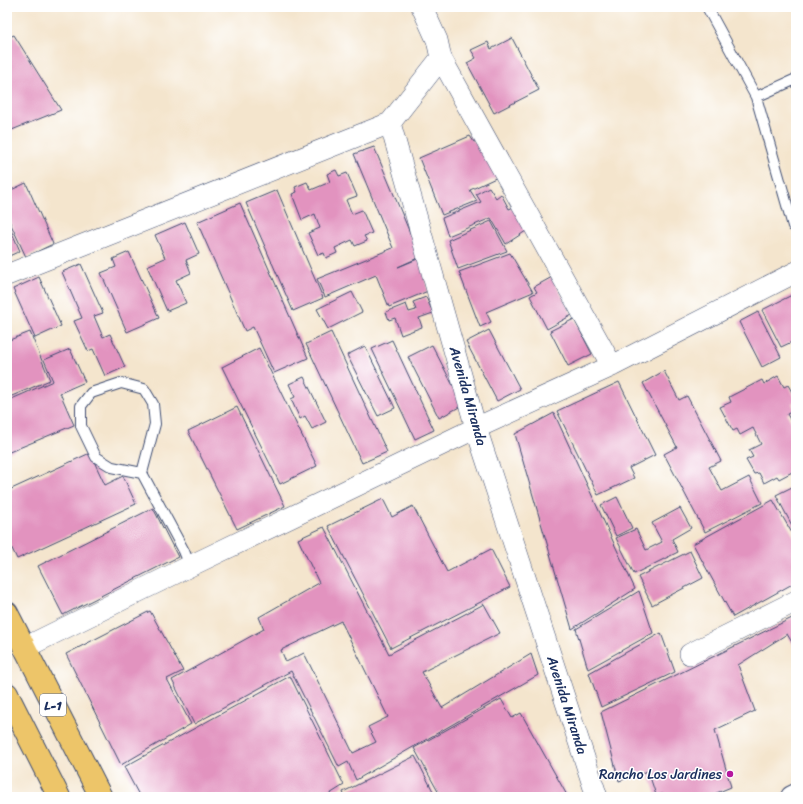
<svg xmlns="http://www.w3.org/2000/svg" width="803" height="804" font-family="Sriracha,sans-serif">
  <style>
    .building { fill: #e293bf; fill-rule: evenodd }
    .lines { fill: none; stroke-linecap: round; stroke-linejoin: round }
    .service-casing { stroke: #3c4a6f; stroke-width: 12 }
    .minor-casing { stroke: #3c4a6f; stroke-width: 22 }
    .tertiary-casing { stroke: #3c4a6f; stroke-width: 24 }
    .primary-casing { stroke: #3c4a6f; stroke-width: 24 }
    .service { stroke: #fff; stroke-width: 10 }
    .minor { stroke: #fff; stroke-width: 21 }
    .tertiary { stroke: #fff; stroke-width: 22 }
    .primary { stroke: #edc569; stroke-width: 22 }
    .poi-dot { fill: #b5179e; stroke: #fff; stroke-width: 1.5 }
    .labels { text-anchor: middle; dominant-baseline: central; stroke-width: 3; stroke-linejoin: round; paint-order: stroke }
    .shield { fill: #fff; stroke: #5f6d8e; stroke-width: 1 }
    .shield-label { font-size: 13px; font-weight: bold; fill: #1b2f5e }
    .street-label { font-size: 14px; fill: #1b2f5e; stroke: #fff }
    .poi-label { font-size: 14px; fill: #1b2f5e; stroke: #fff; text-anchor: end }
  </style>
  <rect width="100%" height="100%" fill="#fff"/>
  <filter id="ink" filterUnits="userSpaceOnUse"><feTurbulence type="fractalNoise" baseFrequency=".025" numOctaves="2"/><feDisplacementMap in="SourceGraphic" scale="8" xChannelSelector="R" yChannelSelector="G"/><feConvolveMatrix kernelMatrix="1 2 1 2 8 2 1 2 1" color-interpolation-filters="sRGB"/></filter>
  <filter id="wash" filterUnits="userSpaceOnUse"><feTurbulence type="fractalNoise" baseFrequency=".012" numOctaves="4" result="noise"/><feDisplacementMap in="SourceGraphic" scale="16" xChannelSelector="R" yChannelSelector="G"/><feGaussianBlur stdDeviation="0.9" result="paint"/><feColorMatrix in="noise" values="0 0 0 0 0 0 0 0 0 0 0 0 0 0 0 0 0 1.4 0 .05"/><feComposite in="paint" operator="in"/></filter>
  <g filter="url(#wash)">
    <rect width="100%" height="100%" fill="#f4e5cd"/>
    <g id="blocks">
      <path class="building" d="M14,35L61,110L7,132V38Z
        M512,38L539,90L494,113L467,63L476,58L471,50L488,42L491,49Z
        M470,136L474,142L480,140L500,176L470,190L477,201L442,215L419,158Z
        M374,147L420,257L398,267L420,258L428,291L389,307L376,275L325,297L317,279L393,248L354,154Z
        M336,170L339,176L347,173L357,196L346,200L352,214L362,210L372,233L364,236L367,241L355,246L352,240L335,248L337,253L326,258L324,253L318,255L308,233L320,228L315,214L302,220L292,194L297,192L295,187L307,182L311,190L330,182L327,174Z
        M26,183L53,244L26,257L7,216V192Z
        M489,187L496,198L501,194L509,209L516,206L529,229L506,244L491,218L448,236L442,218L481,202L476,194Z
        M277,190L323,298L293,311L246,203Z
        M240,203L308,358L274,373L253,327L245,331L197,222Z
        M7,221L20,251L7,257Z
        M491,221L507,251L458,269L448,240Z
        M185,222L199,254L186,260L191,273L176,280L186,303L167,311L147,266L165,258L155,235Z
        M129,252L159,318L127,332L101,273L116,267L113,259Z
        M510,253L533,292L486,312L491,322L480,327L459,272Z
        M81,264L103,313L94,316L103,337L110,334L125,367L105,376L93,349L88,351L74,321L82,318L62,272Z
        M39,277L61,326L35,338L13,289Z
        M552,277L572,315L547,329L530,296L537,292L534,287Z
        M352,292L362,312L328,329L317,309Z
        M796,293V340L781,347L762,310Z
        M426,297L433,313L419,318L422,327L401,335L395,318L389,320L386,312L406,304L409,312L416,310L413,302Z
        M758,312L781,357L762,367L739,322Z
        M574,319L592,354L568,366L550,331Z
        M489,330L520,389L497,401L466,342Z
        M30,332L50,380L7,398V341Z
        M331,332L387,452L362,463L306,344Z
        M392,340L434,430L415,439L372,349Z
        M432,345L463,405L439,418L408,357Z
        M365,346L395,408L378,416L347,355Z
        M259,348L317,466L280,484L222,367Z
        M70,349L85,382L60,393L74,425L7,453V401L53,381L44,360Z
        M664,371L679,400L687,396L721,461L709,467L722,491L749,477L762,503L705,532L664,454L677,447L643,383Z
        M778,376L784,387L788,385L796,399V401L792,403L795,410L787,414L792,423L796,421V470L779,479L777,476L764,483L759,473L754,474L746,460L753,457L749,450L761,444L753,428L740,435L737,429L733,431L720,407L731,402L729,397L762,380L764,384Z
        M304,377L326,422L312,429L305,416L300,419L291,399L295,397L289,384Z
        M619,382L655,455L629,468L634,478L598,495L557,411Z
        M237,407L285,506L237,529L188,431Z
        M554,413L635,589L572,629L515,434Z
        M90,453L105,485L123,476L136,504L17,559L7,538V491Z
        M796,485V533L776,495Z
        M617,497L632,528L616,536L601,505Z
        M383,499L392,517L413,506L447,572L491,549L510,587L391,648L328,526Z
        M773,500L796,540V582L733,617L693,544Z
        M153,508L178,557L63,615L38,566Z
        M680,508L691,528L672,539L678,552L634,574L616,538L636,529L646,550L662,542L652,523Z
        M324,527L389,654L484,604L500,633L422,672L442,708L531,654L538,675L356,780L348,762L339,767L291,671L194,724L172,680L264,629L259,617L319,583L298,539ZM341,621L388,717L368,727L376,742L353,753L304,653L286,662L281,650Z
        M690,551L703,578L652,605L638,577Z
        M639,591L653,633L588,669L576,629Z
        M150,611L183,671L167,679L191,724L121,765L66,654Z
        M796,616V649L787,634L738,665L755,711L715,730L731,787L707,797H664L663,794L656,795L648,771L619,781L601,712Z
        M661,633L675,672L601,707L589,673Z
        M290,676L344,785L325,797H140L124,767Z
        M501,699L512,718L521,713L568,797H441L414,748Z
        M415,756L436,797H345L343,792Z"/>
    </g>
  </g>
  <g filter="url(#ink)">
    <use href="#blocks" fill-opacity="0" stroke="#3c4a6f" stroke-width="1"/>
    <g class="lines">
      <g class="service-casing">
        <path id="service" d="M707,7L756,97L796,79
          M756,97L793,226
          M142,473L112,467L96,457L81,426V406L91,393L121,383L144,389L153,404L155,424L142,473L184,551L190,566"/>
      </g>
      <g class="minor-casing">
        <path id="minor" d="M422,7L437,40L441,58L390,123L476,428L597,797
          M441,58L612,366
          M7,275L390,123
          M24,648L190,566L476,428L612,366L796,272
          M690,654L796,601"/>
      </g>
      <g class="tertiary-casing">
        <path id="tertiary" d="M792,797L796,795"/>
      </g>
      <g class="primary-casing">
        <path id="primary" d="M7,613L101,797
          M7,694L59,797"/>
      </g>
      <use href="#service" class="service"/>
      <use href="#minor" class="minor"/>
      <use href="#tertiary" class="tertiary"/>
      <use href="#primary" class="primary"/>
    </g>
  </g>
  <circle class="poi-dot" cx="730" cy="774" r="4"/>
  <g class="labels">
    <rect class="shield" x="40" y="694" width="26" height="22" rx="3"/>
    <g class="shield-label">
      <text x="53" y="705">L-1</text>
    </g>
    <g class="street-label">
      <text transform="translate(468 396) rotate(74)">Avenida Miranda</text>
      <text transform="translate(567 705) rotate(72)">Avenida Miranda</text>
    </g>
    <g class="poi-label">
      <text x="722" y="774">Rancho Los Jardines</text>
    </g>
  </g>
  <rect width="803" height="804" fill="none" stroke="#fff" stroke-width="24"/>
</svg>
